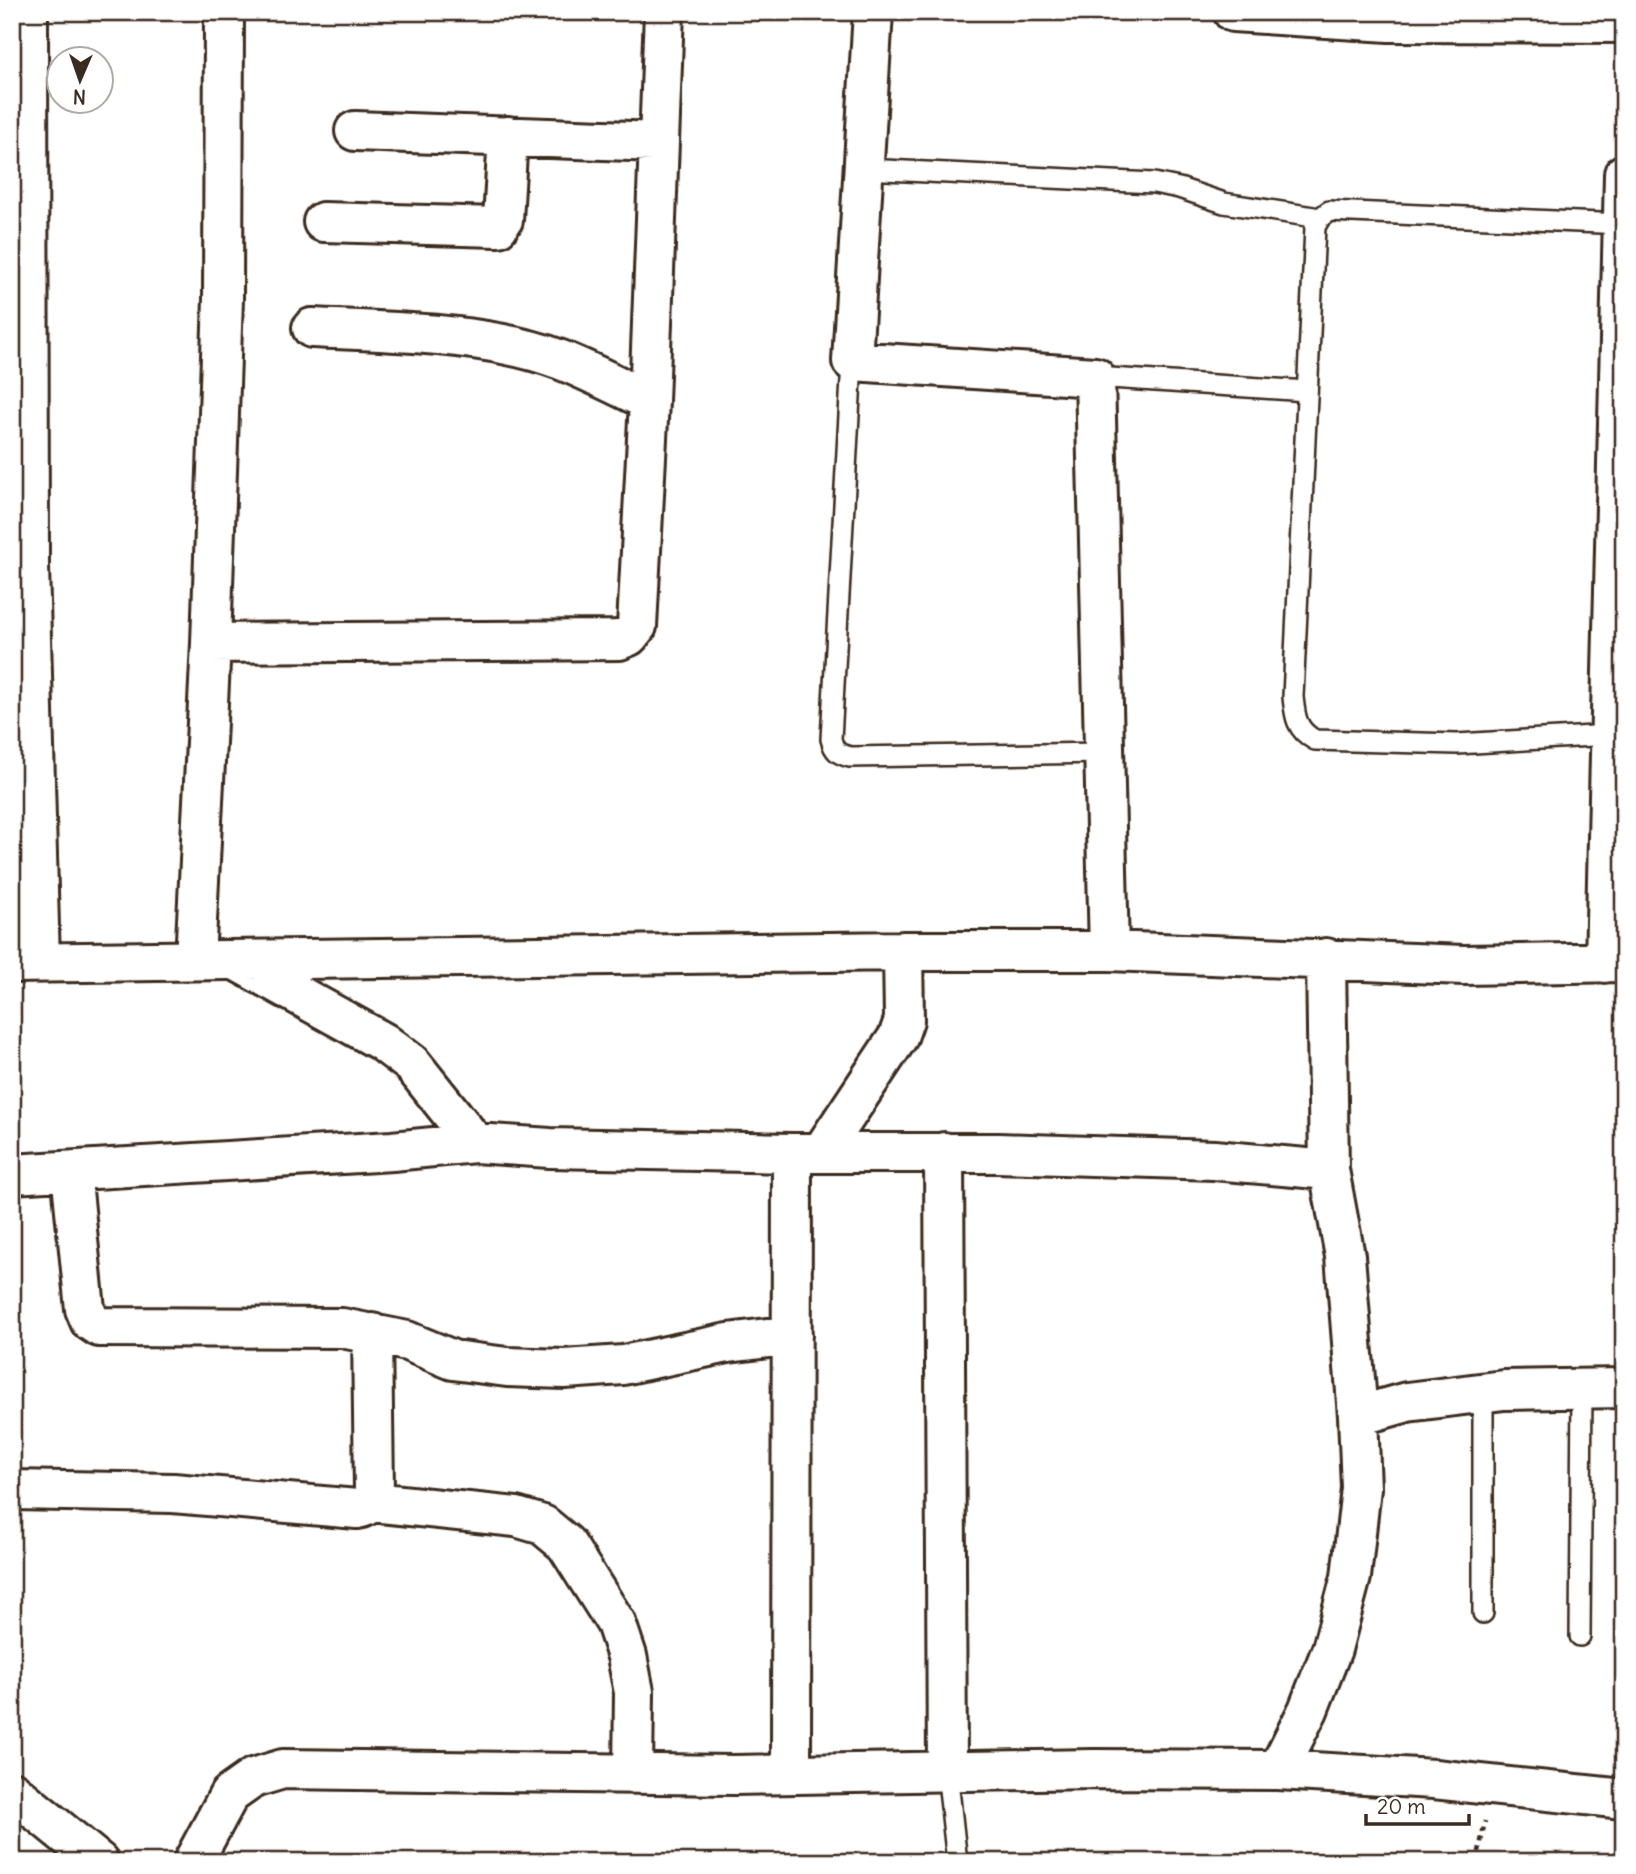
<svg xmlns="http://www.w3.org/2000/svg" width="1636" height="1874" font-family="Delius,sans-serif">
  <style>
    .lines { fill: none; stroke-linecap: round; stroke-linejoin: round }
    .lane-casing { stroke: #3b2a1e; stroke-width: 24 }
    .street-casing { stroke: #3b2a1e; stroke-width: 44 }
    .path { stroke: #3b2a1e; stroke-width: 4.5; stroke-dasharray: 5 5; stroke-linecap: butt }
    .lane { stroke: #fff; stroke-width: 19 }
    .street { stroke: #fff; stroke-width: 38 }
  </style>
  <rect width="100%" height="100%" fill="#fff"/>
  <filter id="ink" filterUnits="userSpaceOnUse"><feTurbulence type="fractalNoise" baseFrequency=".0143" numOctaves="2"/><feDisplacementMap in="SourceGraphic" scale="14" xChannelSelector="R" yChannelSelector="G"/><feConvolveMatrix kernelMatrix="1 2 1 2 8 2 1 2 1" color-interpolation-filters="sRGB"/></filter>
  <g filter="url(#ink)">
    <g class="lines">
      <g class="lane-casing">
        <path id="lane" d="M864,169L1154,183L1179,188L1224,203L1320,218
          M852,361L831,739C834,751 838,754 850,757L1104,753
          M1095,377L1307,391
          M1610,735L1457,744L1315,740C1296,730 1295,716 1293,697L1315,227L1320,218L1329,211L1623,224
          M1483,1613V1392
          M1580,1636L1582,1389
          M947,1771L957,1862"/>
      </g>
      <g class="street-casing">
        <path id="street" d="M28,12L29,566L40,962
          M873,12L852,361L1095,377L1109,951
          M1233,12L1389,22L1624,23
          M355,131L659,142
          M323,222L498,227L503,220L508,136
          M312,328C391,332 487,332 561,360C591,372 620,387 649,401
          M211,643L619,640L629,636L637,626L649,401L664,12
          M195,960L211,643L223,299L224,12
          M235,960L383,1042L412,1064L475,1143
          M12,963L903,951H1109L1464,965L1624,962
          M1605,963L1624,174
          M944,1152L947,1771
          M821,1153L898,1037L904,1020L903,951
          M71,1171L85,1309L90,1321L99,1327L342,1328L407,1341L453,1360L507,1367L564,1369L623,1365L728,1343L792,1335
          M12,1174L392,1151L475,1143L550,1148L792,1153H998L1214,1160L1329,1170
          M1358,1416L1407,1402L1504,1390L1624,1388
          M12,1490L173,1493L357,1509C368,1507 372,1503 374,1492L372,1333
          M372,1502L516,1517L543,1525L566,1544L616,1623L627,1656L634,1692L633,1773
          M1278,1770L1308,1710L1332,1649L1351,1577L1361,1488L1358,1416L1345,1256L1329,1170L1326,958
          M791,1774L792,1153
          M12,1791L99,1862
          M193,1862L229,1795L253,1778L283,1769L734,1775L1093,1769L1278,1770L1434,1779L1624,1799"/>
      </g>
      <path class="path" d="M1477,1862L1485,1821"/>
      <use href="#lane" class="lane"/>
      <use href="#street" class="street"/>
    </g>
  </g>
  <rect width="1636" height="1874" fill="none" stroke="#fff" stroke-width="42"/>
  <rect x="21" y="21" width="1594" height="1832" fill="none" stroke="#3b2a1e" stroke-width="2.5" filter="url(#ink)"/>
  <g transform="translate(80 80) rotate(182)"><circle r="33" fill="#ffffff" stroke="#b1aaa5" stroke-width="2"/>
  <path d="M0-5L12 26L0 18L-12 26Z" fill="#3b2a1e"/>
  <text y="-10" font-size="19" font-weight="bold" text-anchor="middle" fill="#3b2a1e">N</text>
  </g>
  <path d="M1366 1814v10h103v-10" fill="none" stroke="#3b2a1e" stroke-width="3.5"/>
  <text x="1377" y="1814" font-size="21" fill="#3b2a1e" stroke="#ffffff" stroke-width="5" paint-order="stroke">20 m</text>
</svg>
